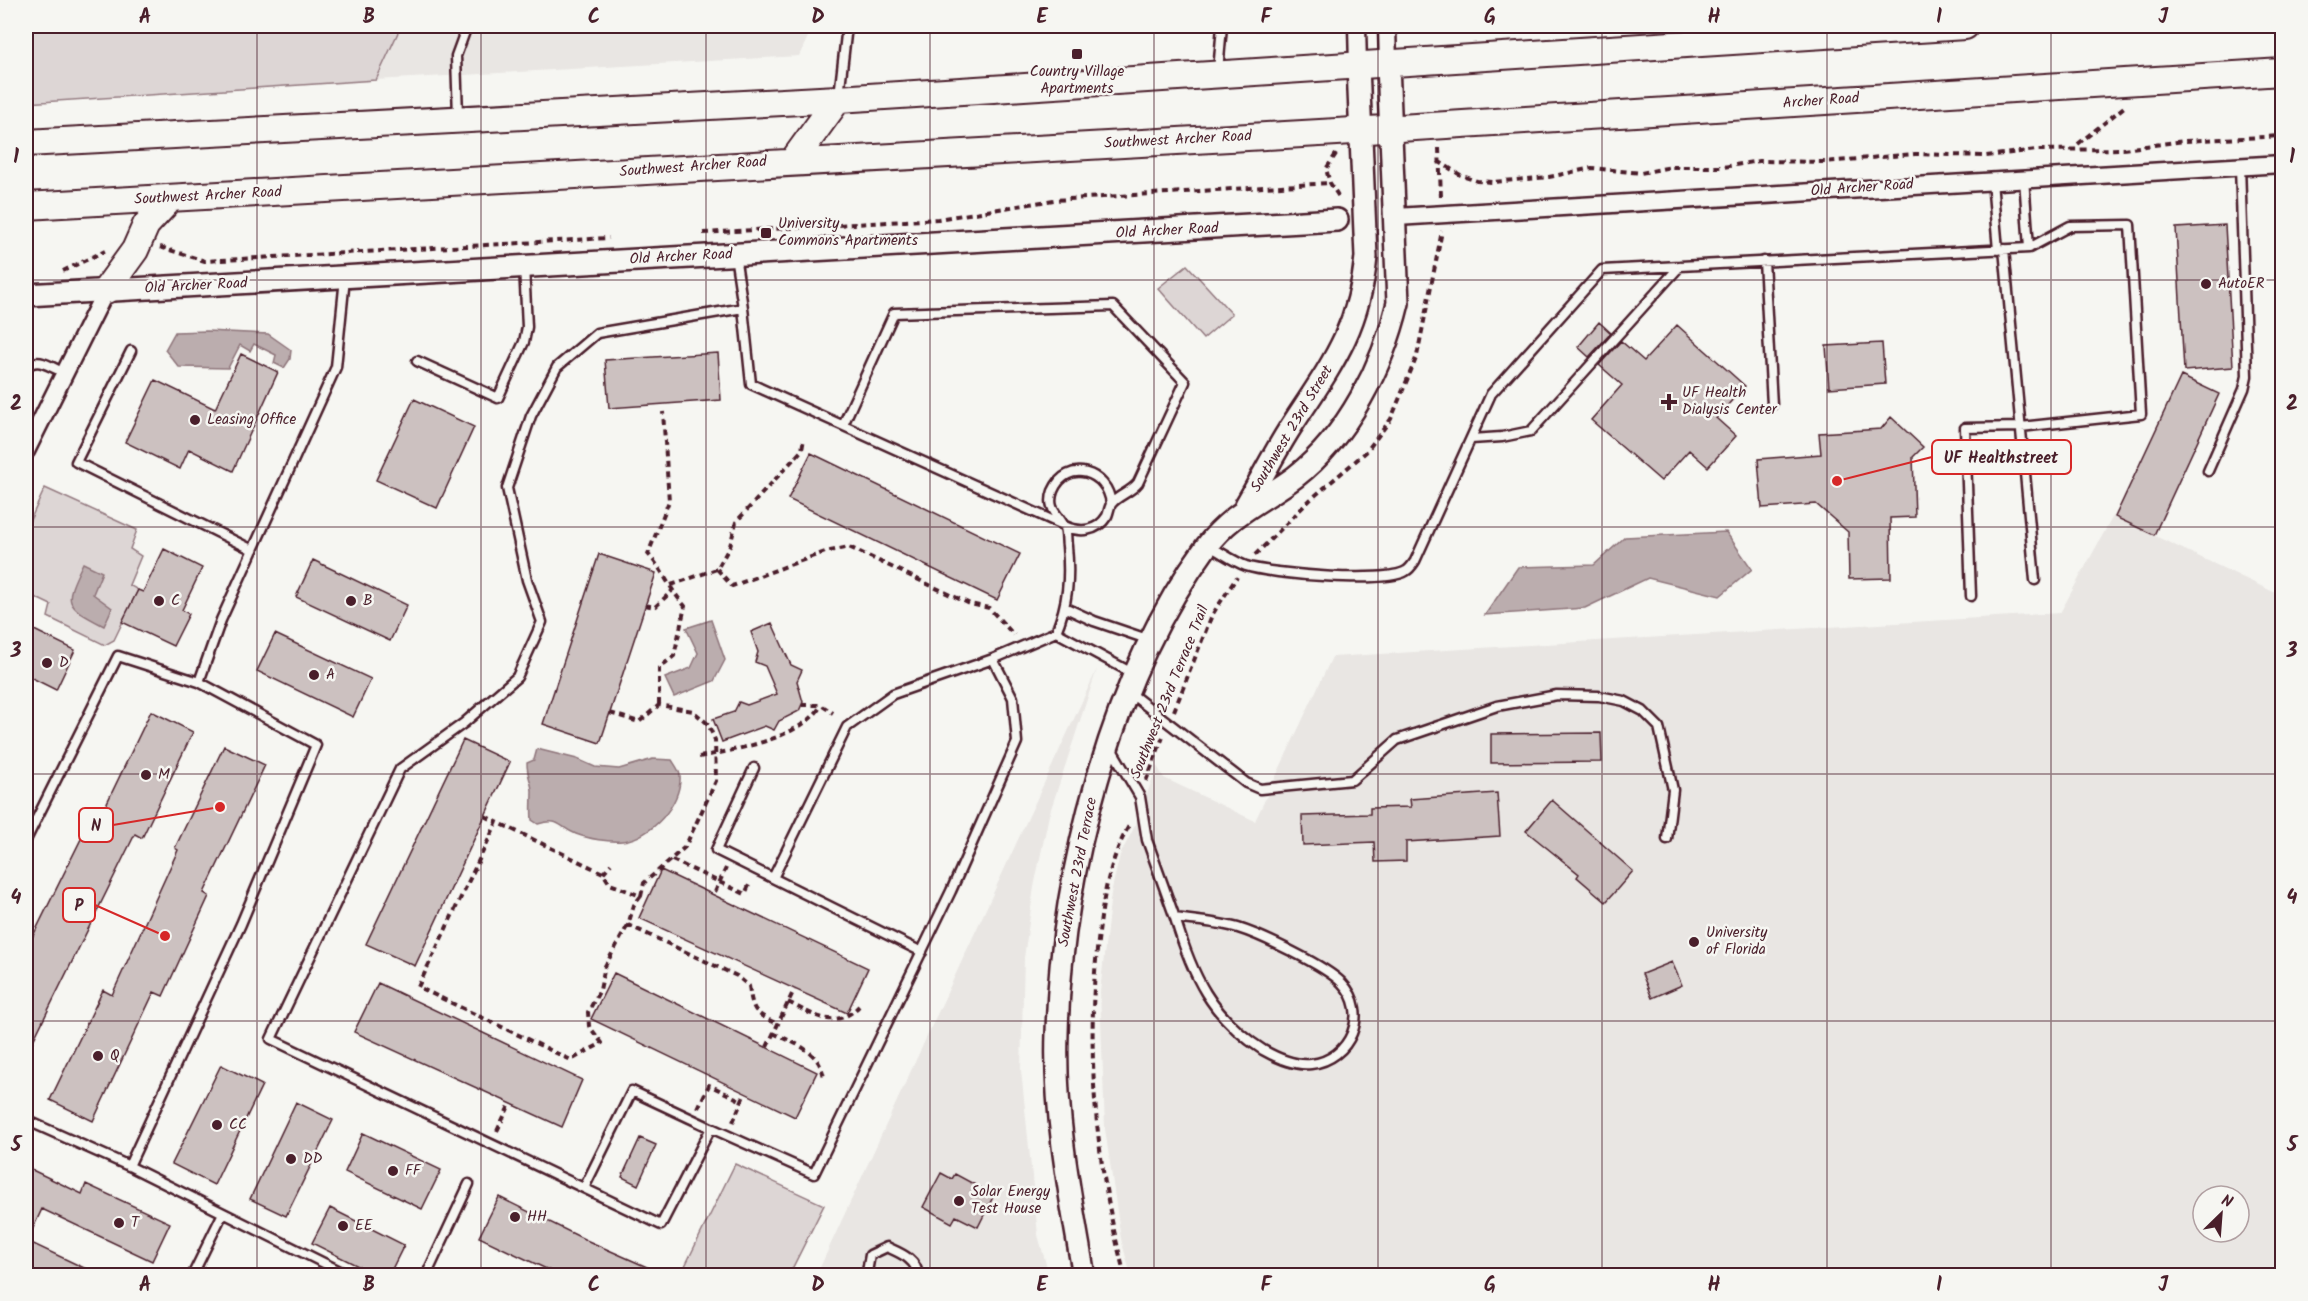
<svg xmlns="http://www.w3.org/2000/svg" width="2308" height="1301" font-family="Kalam,sans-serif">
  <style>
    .built { fill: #e9e6e3; fill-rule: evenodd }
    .green { fill: #ddd6d5; stroke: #947a80; stroke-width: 1.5 }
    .water { fill: #bbadae; stroke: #8e747a; stroke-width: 1.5 }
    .building { fill: #ccc1c0; stroke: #4a1f2b; stroke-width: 1.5 }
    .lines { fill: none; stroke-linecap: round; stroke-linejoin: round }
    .service-casing { stroke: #4a1f2b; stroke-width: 13 }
    .minor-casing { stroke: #4a1f2b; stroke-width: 21 }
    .tertiary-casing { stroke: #4a1f2b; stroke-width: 26 }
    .primary-casing { stroke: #4a1f2b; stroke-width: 30 }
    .path { stroke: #4a1f2b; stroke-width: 4; stroke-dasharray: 6 4.5; stroke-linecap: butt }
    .service { stroke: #f6f6f2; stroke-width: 8 }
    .minor { stroke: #f6f6f2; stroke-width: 16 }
    .tertiary { stroke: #f6f6f2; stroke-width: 21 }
    .primary { stroke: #f6f6f2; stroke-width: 26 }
    .grid { fill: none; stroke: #4a1f2b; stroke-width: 1.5; stroke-opacity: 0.55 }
    .poi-dot { fill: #4a1f2b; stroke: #f6f6f2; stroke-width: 2 }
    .labels { text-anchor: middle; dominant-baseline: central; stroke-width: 5; stroke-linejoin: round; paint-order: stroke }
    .poi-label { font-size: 15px; fill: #4a1f2b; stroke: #f6f6f2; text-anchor: start }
    .street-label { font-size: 15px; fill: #4a1f2b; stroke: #f6f6f2 }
    .leader { fill: none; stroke: #d62828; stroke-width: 2 }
    .callout-dot { fill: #d62828; stroke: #f6f6f2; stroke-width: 2 }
    .callout { fill: #f6f6f2; stroke: #d62828; stroke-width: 2 }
    .callout-label { font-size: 16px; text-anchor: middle; font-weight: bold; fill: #4a1f2b }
    .neatline { fill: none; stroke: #4a1f2b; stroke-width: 2 }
    .grid-label { font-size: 20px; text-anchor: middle; font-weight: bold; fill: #4a1f2b }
  </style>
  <rect width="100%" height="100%" fill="#f6f6f2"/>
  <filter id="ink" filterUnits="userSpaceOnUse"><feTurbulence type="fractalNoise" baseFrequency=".0167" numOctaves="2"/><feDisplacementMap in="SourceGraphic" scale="12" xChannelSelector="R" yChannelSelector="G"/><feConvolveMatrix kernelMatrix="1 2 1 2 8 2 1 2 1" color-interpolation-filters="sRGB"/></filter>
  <g filter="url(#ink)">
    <path class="built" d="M26,26H813L799,56L376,80L26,103Z
      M1251,26H1355L1248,32Z
      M2113,516L2282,596V1275L1131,1276L1121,1239L1105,1129L1100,992L1111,893L1120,855L1137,822L1157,766L1164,778L1255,821L1332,657L2060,613ZM2203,1196H2239V1232H2203Z
      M1097,669L1049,815L1034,887L1024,958L1021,1070L1038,1235L1049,1275L816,1276Z"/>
    <path class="green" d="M26,26H401L376,80L26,103Z
      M1187,265L1232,314L1203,339L1158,288Z
      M45,488L137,530L130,549L141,556L129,585L138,590L114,640L105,645L48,617L51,605L26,593V529Z
      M735,1164L824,1205L789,1275H707L685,1266Z"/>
    <path class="water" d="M207,331L268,334L291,350L290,359L284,368L274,363L276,355L254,344L250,351L240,345L228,368L179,367L165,350L175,332Z
      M1726,532L1752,569L1720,596L1648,578L1585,608L1485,615L1518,567L1594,565L1625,537Z
      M83,563L102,572L93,594L112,608L104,626C64,605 63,604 83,563Z
      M711,620L725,660L714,681L674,697L665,678L691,668L698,653L686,628Z
      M537,749L577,759L595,767L619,769L653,759L672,760C675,765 680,771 680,776C682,804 650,839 622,841C608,842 589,839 576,834C558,827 560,817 538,824L532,820C531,810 532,801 532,791C532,783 527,776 527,763L534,760Z"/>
    <path class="building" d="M2225,225L2233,367L2184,371L2176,228Z
      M1599,322L1611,333L1589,357L1578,347Z
      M1677,325L1745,386L1716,418L1736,436L1708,467L1689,450L1661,481L1591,420L1622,385L1599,365L1621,341L1644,361Z
      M1882,343L1885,384L1829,388L1826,346Z
      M718,353L721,400L609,408L605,360Z
      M241,354L278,372L233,471L189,449L180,469L125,442L155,380L215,409Z
      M2181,376L2219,394L2154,535L2115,517Z
      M414,399L474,427L437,508L376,480Z
      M1891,417L1923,447L1913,457L1915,517L1890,518L1891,578L1849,579L1848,532L1816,504L1762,508L1758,459L1821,454L1819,433L1881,429Z
      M811,453L1020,554L997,600L788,499Z
      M164,549L202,568L182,610L189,614L173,646L122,622L138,590L143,592Z
      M599,554L656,573L600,743L543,724Z
      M313,560L407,605L390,641L296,597Z
      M772,623L791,665L802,670L797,681L803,702L799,711L779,721L774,730L765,726L722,742L713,719L734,712L739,702L747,705L777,694L765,666L755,662L758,652L751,632Z
      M26,626L75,650L56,690L26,675Z
      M275,634L371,679L353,717L257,671Z
      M151,711L193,732L142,838L135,834L26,1055V950L84,833L91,836Z
      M1601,733L1602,762L1491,763V734Z
      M463,740L510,762L415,966L366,944Z
      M224,746L265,765L204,893L209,896L163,996L154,992L93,1121L50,1100L103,990L112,995L178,850L175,848Z
      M1497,793L1500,836L1406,842V861L1375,862L1374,842L1303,845L1302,816L1370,814V808L1411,807L1410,799Z
      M1552,800L1633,871L1606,902L1577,877L1579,874L1526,831Z
      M661,870L868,968L847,1013L639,918Z
      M1672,962L1682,985L1652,998L1642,974Z
      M614,973L817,1072L795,1117L591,1019Z
      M378,983L582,1080L562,1127L354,1032Z
      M221,1065L262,1085L214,1185L172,1164Z
      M296,1102L333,1120L286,1216L250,1199Z
      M363,1133L441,1170L422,1209L345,1172Z
      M640,1138L656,1145L638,1185L622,1177Z
      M26,1167L82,1194L86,1184L170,1223L152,1261L42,1209L27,1241L99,1275H26Z
      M941,1173L952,1179L955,1174L994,1195L978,1227L956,1216L952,1223L923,1207Z
      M499,1197L586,1240L665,1275H559L479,1237Z
      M330,1208L404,1245L389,1275H376L312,1243Z"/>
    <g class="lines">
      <g class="service-casing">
        <path id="service" d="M1218,71L1222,26
          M839,96L847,26
          M458,116L456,56L467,26
          M2024,178L2029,248
          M1992,181L1998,250
          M2004,249L2035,580
          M735,255L743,308
          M1764,261L1772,405
          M131,351L76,462L253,550
          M417,361L498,398L524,342L527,327L524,266
          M26,368C36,355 51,367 64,373
          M843,425L894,313L1113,306L1185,382L1138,483C1131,492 1119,495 1112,503C1109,506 1109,512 1107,516C1097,532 1080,533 1065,526L751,384L743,308L597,333L557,367L531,416L507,488L527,580L542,622L517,677L464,723L400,769L271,1039L661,1225L711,1128L814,1174L951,891L1017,742L1013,698L993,659L1056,632C1068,603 1070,578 1067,546C1066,541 1067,533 1065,528C1060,515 1046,510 1053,491C1067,458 1108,471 1111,504
          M1471,439L1502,437L1531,431L1680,266
          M2208,471L2244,389L2247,376L2240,166
          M1209,546C1221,552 1233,561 1246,566C1270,574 1385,584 1406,571C1410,569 1413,564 1415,561L1491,394L1602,270L2029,248L2070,226L2130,225L2141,414L2021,427L1965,428L1971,596
          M1066,608L1094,621L1150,640
          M1056,632L1136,675
          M199,682L221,620L336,367L345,278
          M1130,693L1246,783L1260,789L1352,780L1397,740L1497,706L1557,695L1599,696L1624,701L1643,711L1659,727L1673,790L1667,839
          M1111,748L1140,797L1147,840L1175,918C1195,921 1218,922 1238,928C1261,935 1326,966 1342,983C1371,1013 1350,1060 1311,1064C1294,1066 1277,1058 1263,1050C1211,1017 1192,975 1175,918
          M754,768L716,850L922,952
          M26,840L118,656L199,682L316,745L241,924L129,1166
          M773,878L847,727L893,694L993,659
          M26,1120L129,1166L350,1276
          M584,1188L632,1091L711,1128
          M192,1276L223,1213
          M426,1276L469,1184
          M871,1276L867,1272L870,1255L887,1247C900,1253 917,1259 918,1276"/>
      </g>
      <g class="minor-casing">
        <path id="minor" d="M1357,26L1358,66
          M1387,26L1388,64
          M1396,217L2282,164
          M26,451L106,290"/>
      </g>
      <g class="tertiary-casing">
        <path id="tertiary" d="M26,295L1337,220
          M1246,505C1262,478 1276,449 1294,422C1332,364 1359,329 1366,257L1358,66
          M1084,1276C1070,1196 1054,1114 1057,1033C1061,874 1111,677 1206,547C1231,513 1263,501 1295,477C1348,436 1383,366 1398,303L1388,64"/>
      </g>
      <g class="primary-casing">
        <path id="primary" d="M26,143L838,99L1965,26
          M793,161L838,99
          M26,206L1337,132L2282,72
          M106,290L135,250L146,225L170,199"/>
      </g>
      <path class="path" d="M1438,30L1440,26
        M2078,144L2124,107
        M1439,148L1441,197
        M1336,154L1326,169L1330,183L1339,197
        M1438,161L1462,176L1477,181L1493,182L1549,177L1592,168L1641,173L1671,167H1723L1759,161L1825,162L1915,154L1986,156L2037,150L2123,149L2184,141L2282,136
        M703,233L938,219L1054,200L1330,183
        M160,247L205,261L609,238
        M63,271L105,251
        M1255,555L1310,500L1366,452L1391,419L1417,356L1442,231
        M717,569L732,586L825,552L849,547L970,604L989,608L1014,635
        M671,585L717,569L730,546L736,522L802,450L804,438
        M645,605L655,607L672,591
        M659,705V668L674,656L685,606C670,590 663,570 648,554L669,501L663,412
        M802,705H821L833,713
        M1174,711L1212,615L1237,577
        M610,713L639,722L659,705L693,711L708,724L715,740L716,781L685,847L644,883L641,896L610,884L603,873L497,822L418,987L571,1060L602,1043L589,1026L588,1012L600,990L605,966L628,925
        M699,757C731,751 806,737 821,705
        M1146,781L1163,737
        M485,816L497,822
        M672,860L745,894L750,883
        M603,873L611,864
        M715,892L726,868
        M641,896L634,905L628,925L737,976L749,986C753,1012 754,1013 778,1024
        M788,1002C814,1015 835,1031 859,1006
        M773,1033C796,1044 820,1051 824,1078
        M767,1047L794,990
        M698,1108L709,1085L742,1101
        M733,1122L745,1093
        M497,1131L510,1104
        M1125,1276C1096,1167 1085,1053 1098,941C1103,899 1108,862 1130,824"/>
      <use href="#service" class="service"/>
      <use href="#minor" class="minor"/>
      <use href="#tertiary" class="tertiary"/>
      <use href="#primary" class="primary"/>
    </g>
  </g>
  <path class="grid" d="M257,26V1276M481,26V1276M706,26V1276M930,26V1276M1154,26V1276M1378,26V1276M1602,26V1276M1827,26V1276M2051,26V1276M26,280H2282M26,527H2282M26,774H2282M26,1021H2282"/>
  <g class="poi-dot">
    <rect x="1071" y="48" width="12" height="12" rx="3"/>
    <rect x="760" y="227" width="12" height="12" rx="3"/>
    <circle cx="2206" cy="284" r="6"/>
    <path d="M1666 393h6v6h6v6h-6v6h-6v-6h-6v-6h6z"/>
    <circle cx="195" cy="420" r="6"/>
    <circle cx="159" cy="601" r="6"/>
    <circle cx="351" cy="601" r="6"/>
    <circle cx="47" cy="663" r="6"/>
    <circle cx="314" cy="675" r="6"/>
    <circle cx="146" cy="775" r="6"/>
    <circle cx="1694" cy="942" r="6"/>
    <circle cx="98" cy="1056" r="6"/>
    <circle cx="217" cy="1125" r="6"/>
    <circle cx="291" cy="1159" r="6"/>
    <circle cx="393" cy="1171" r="6"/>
    <circle cx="959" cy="1201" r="6"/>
    <circle cx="515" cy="1217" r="6"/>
    <circle cx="119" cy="1223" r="6"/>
    <circle cx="343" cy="1226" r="6"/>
  </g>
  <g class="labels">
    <g class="poi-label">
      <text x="1077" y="72" text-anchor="middle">Country Village<tspan x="1077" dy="17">Apartments</tspan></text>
      <text x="778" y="224">University<tspan x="778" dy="17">Commons Apartments</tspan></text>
      <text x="2218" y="284">AutoER</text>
      <text x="1682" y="393">UF Health<tspan x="1682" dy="17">Dialysis Center</tspan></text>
      <text x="207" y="420">Leasing Office</text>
      <text x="171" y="601">C</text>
      <text x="363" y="601">B</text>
      <text x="59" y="663">D</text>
      <text x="326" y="675">A</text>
      <text x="158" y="775">M</text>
      <text x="1706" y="933">University<tspan x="1706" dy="17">of Florida</tspan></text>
      <text x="110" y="1056">Q</text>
      <text x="229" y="1125">CC</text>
      <text x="303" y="1159">DD</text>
      <text x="405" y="1171">FF</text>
      <text x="971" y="1192">Solar Energy<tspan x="971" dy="17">Test House</tspan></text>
      <text x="527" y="1217">HH</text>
      <text x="131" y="1223">T</text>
      <text x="355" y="1226">EE</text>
    </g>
    <g class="street-label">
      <text transform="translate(1821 101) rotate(-4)">Archer Road</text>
      <text transform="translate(1178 140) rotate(-3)">Southwest Archer Road</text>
      <text transform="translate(693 167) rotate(-4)">Southwest Archer Road</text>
      <text transform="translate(1862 188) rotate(-4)">Old Archer Road</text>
      <text transform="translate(208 196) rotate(-3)">Southwest Archer Road</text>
      <text transform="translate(1167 231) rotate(-3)">Old Archer Road</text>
      <text transform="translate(681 257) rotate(-3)">Old Archer Road</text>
      <text transform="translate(196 286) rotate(-3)">Old Archer Road</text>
      <text transform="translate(1292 429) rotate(-59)">Southwest 23rd Street</text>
      <text transform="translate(1170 692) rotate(-68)">Southwest 23rd Terrace Trail</text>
      <text transform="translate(1078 872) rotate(-79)">Southwest 23rd Terrace</text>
    </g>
  </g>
  <path class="leader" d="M1837 481L1932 457M220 807L113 825M165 936L95 905"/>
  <g class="callout-dot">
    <circle cx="1837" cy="481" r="6"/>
    <circle cx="220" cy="807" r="6"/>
    <circle cx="165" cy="936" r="6"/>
  </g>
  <g class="callout">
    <rect x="1932" y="440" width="139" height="34" rx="6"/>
    <rect x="79" y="808" width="34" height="34" rx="6"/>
    <rect x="63" y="888" width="32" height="34" rx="6"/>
  </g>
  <g class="callout-label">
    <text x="2001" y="463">UF Healthstreet</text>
    <text x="96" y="831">N</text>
    <text x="79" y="911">P</text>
  </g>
  <rect width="2308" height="1301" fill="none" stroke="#f6f6f2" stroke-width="66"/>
  <g transform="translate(2221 1214) rotate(25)"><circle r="28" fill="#f6f6f2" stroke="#b1a0a2" stroke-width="1.5"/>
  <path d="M0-4.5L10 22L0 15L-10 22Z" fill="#4a1f2b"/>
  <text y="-9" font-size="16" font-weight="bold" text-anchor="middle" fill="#4a1f2b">N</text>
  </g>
  <rect x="33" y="33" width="2242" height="1235" class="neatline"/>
  <g class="grid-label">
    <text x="145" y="23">A</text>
    <text x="369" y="23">B</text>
    <text x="594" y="23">C</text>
    <text x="818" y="23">D</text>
    <text x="1042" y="23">E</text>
    <text x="1266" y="23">F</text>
    <text x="1490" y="23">G</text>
    <text x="1714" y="23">H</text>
    <text x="1939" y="23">I</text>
    <text x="2163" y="23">J</text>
    <text x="16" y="163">1</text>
    <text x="2292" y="163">1</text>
    <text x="16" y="410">2</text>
    <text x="2292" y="410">2</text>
    <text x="16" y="657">3</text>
    <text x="2292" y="657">3</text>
    <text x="16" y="904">4</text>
    <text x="2292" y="904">4</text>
    <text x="16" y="1151">5</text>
    <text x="2292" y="1151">5</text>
    <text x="145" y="1291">A</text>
    <text x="369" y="1291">B</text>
    <text x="594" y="1291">C</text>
    <text x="818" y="1291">D</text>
    <text x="1042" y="1291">E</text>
    <text x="1266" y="1291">F</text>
    <text x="1490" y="1291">G</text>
    <text x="1714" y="1291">H</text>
    <text x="1939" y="1291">I</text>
    <text x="2163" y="1291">J</text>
  </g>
</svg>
